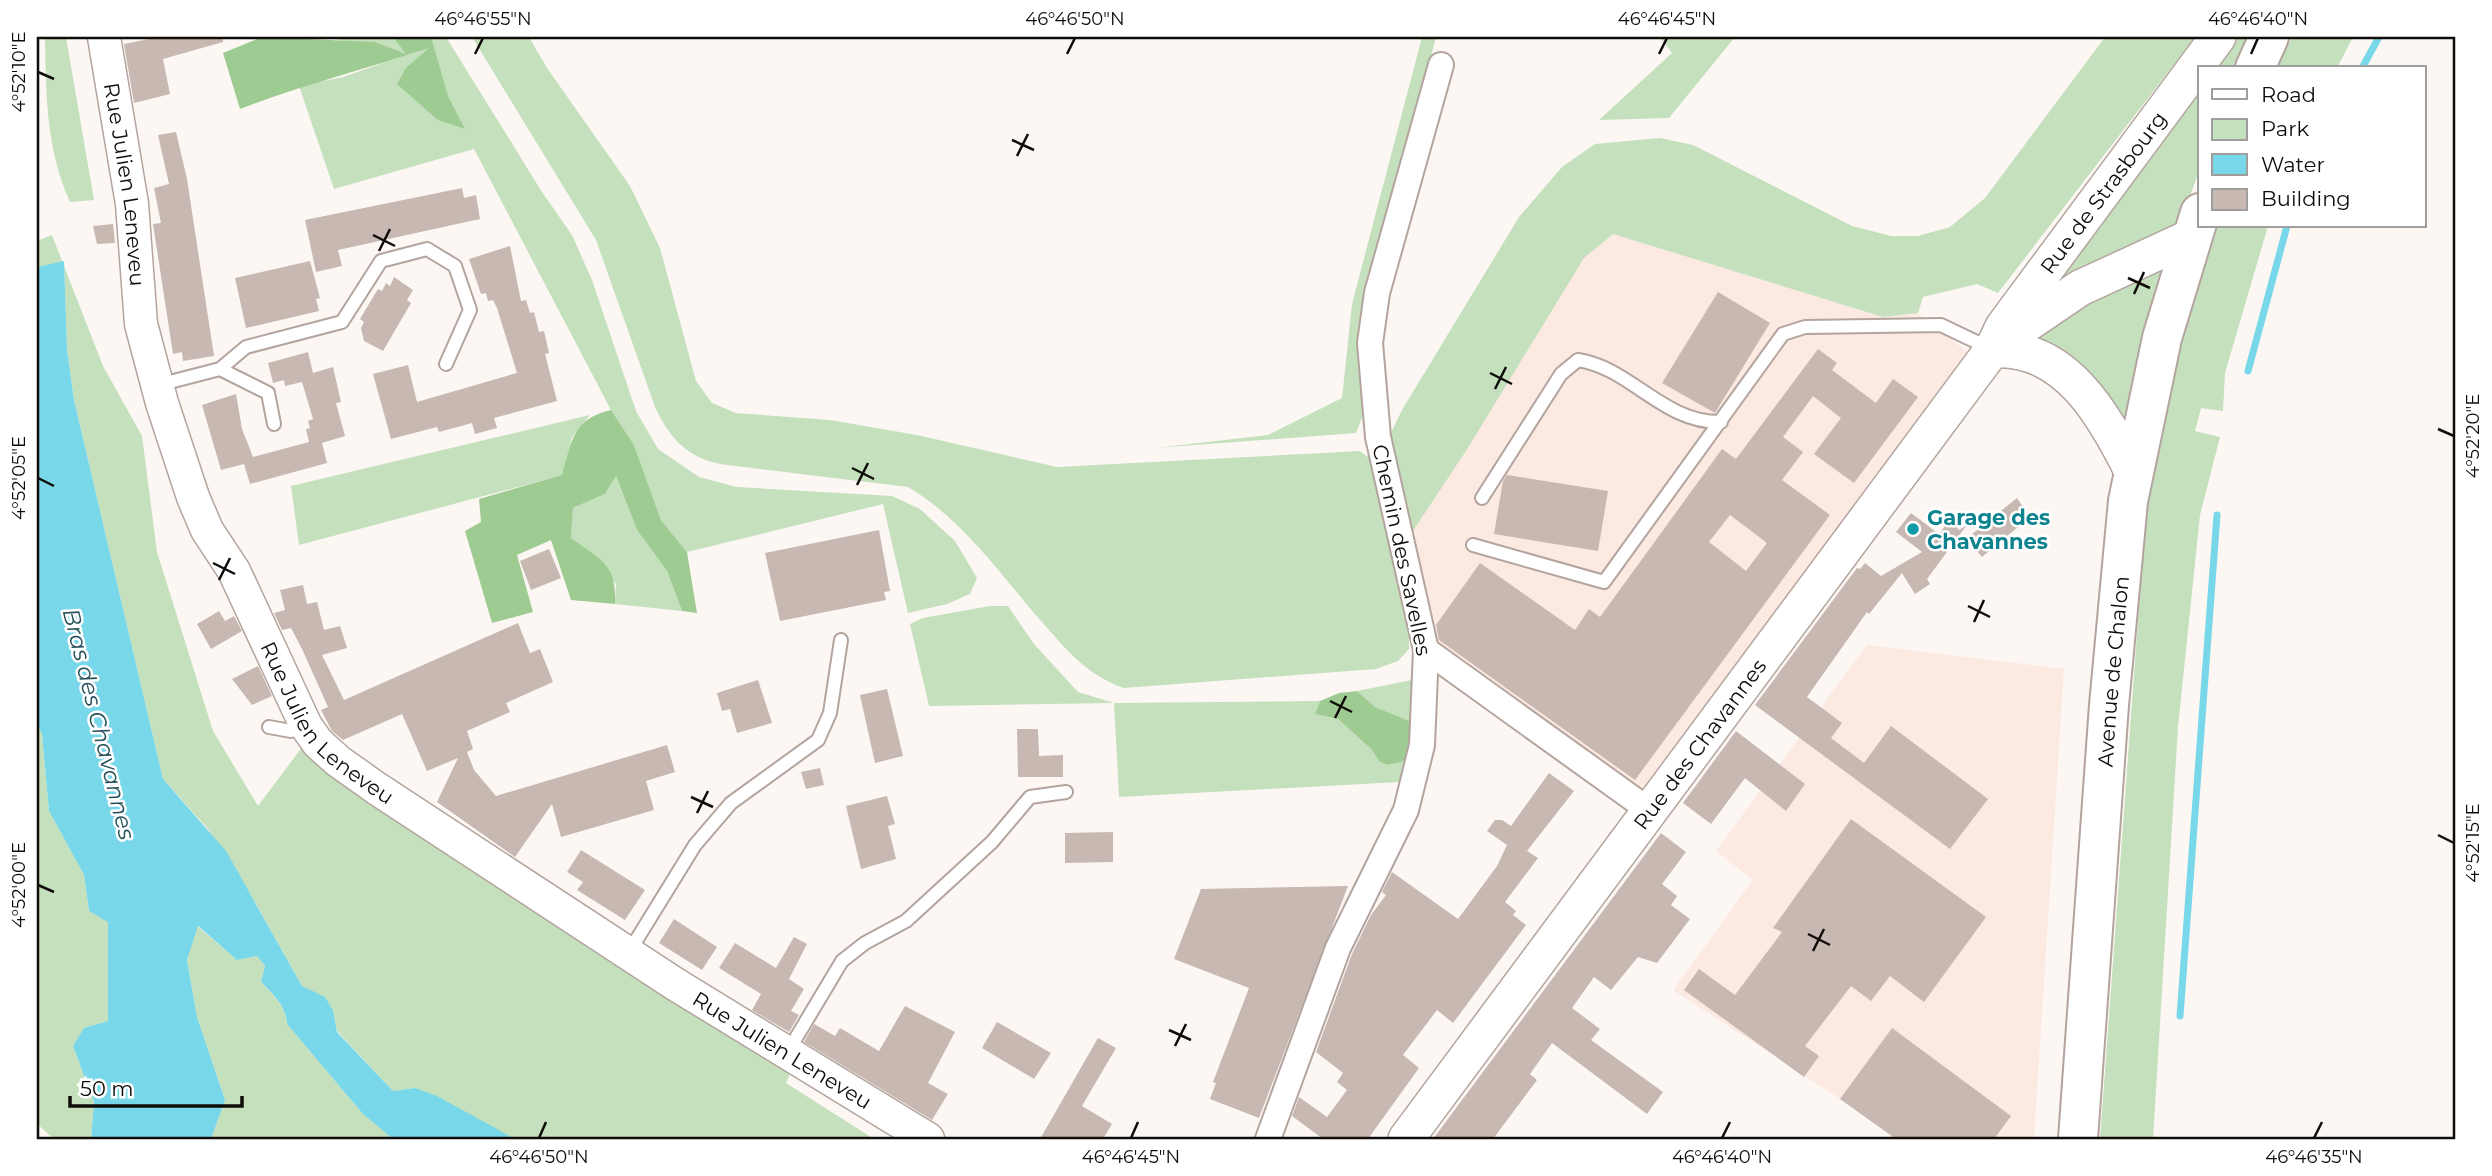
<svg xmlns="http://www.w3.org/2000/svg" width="2492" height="1176" font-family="Montserrat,sans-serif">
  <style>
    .built { fill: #fce9e1 }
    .green { fill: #c4e0bd; fill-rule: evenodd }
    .forest { fill: #9ecb91 }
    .water { fill: #78d7e9 }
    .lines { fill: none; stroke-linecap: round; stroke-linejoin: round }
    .stream { stroke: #78d7e9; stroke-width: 7 }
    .building { fill: #c7b8b1; fill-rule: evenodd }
    .service-casing { stroke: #b3a49e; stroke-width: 16 }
    .minor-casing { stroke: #b3a49e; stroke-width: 28 }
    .tertiary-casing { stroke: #b3a49e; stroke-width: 35 }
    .secondary-casing { stroke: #b3a49e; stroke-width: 38 }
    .primary-casing { stroke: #b3a49e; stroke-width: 42 }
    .service { stroke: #fff; stroke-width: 12 }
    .minor { stroke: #fff; stroke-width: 24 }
    .tertiary { stroke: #fff; stroke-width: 32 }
    .secondary { stroke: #fff; stroke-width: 35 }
    .primary { stroke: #fff; stroke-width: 38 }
    .ticks { fill: none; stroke: #100c09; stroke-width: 2.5 }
    .culture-dot { fill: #0f9aa8; stroke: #fff; stroke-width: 2.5 }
    .labels { text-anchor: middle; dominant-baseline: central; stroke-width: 5; stroke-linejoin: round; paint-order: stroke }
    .street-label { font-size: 21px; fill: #100c09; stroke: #fff }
    .culture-label { font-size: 21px; font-weight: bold; fill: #0d838f; stroke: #fff; text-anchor: start }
    .water-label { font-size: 23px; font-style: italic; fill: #27515a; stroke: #fff }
    .neatline { fill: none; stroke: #100c09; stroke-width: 2.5 }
    .ticks-label { font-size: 18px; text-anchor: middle; fill: #100c09 }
  </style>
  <rect width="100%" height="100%" fill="#fdf7f4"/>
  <path class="built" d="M1613,234L1883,317L1918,313L1975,358L1648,803L1435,647L1407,540L1466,451L1584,257Z
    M1867,645L2064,669L2034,1139H1896L1840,1099L1673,990L1753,880L1716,851Z"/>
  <path class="green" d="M45,37H66L94,200L70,202C46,149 46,94 45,37Z
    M300,37H393L408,55L431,47V37H446L542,192L572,235L592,280L636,411L658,449L699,477L737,487L892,496L920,509L955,541L977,578L970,594L947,604L908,613L883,504L687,552L661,520L634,445L611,410L474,149L334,189L299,86L343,77L406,55L331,38ZM448,96L464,128L438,120Z
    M472,37H529L547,68L630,186L660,248L696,381L712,403L736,413L830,420L917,435L1057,467L1360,451L1372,460L1409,631V649L1398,661L1376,669L1124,688C1083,674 1062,644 1034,613C996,568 959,517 908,487L720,464C686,457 669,437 655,407L596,240Z
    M1422,37H1436L1363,316L1362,396L1365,410L1356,433L1155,448L1268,435L1342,398L1352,304Z
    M1660,37H1735L1669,118L1599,120L1672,53Z
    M2105,37H2195L1998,293L1977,284L1923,297L1918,313L1883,317L1613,234L1584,258L1466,451L1407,540L1386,443L1402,410L1519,217L1562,167L1595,144L1660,138L1693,145L1852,226L1891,236H1918L1950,227L1985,198Z
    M2226,37H2254L2239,68H2203Z
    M2292,37H2353L2337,68H2277Z
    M2200,73V168L2175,238L2044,301Z
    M2218,226H2268L2225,373L2223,411L2201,408L2195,431L2220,437L2200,515L2178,727L2153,1139H2100L2149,470L2182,340Z
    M52,235L103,366L142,436L157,552L213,731L258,806L303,746L794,1064L786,1083L874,1139H515L415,1088L393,1091L337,1031L333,1010L325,998L302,986L255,902L208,829L163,779L74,400L67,349L64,262L37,267V241Z
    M2155,268L2164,271L2126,428L2077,369L2039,337L2045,321Z
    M590,415L572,437L563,475L299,545L291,486Z
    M616,476L637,530L667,571L682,611L615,604L616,584L571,538L573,508L605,494Z
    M990,606H1008L1034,644L1078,692L1114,703L1320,701L1315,714L1338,719L1371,749L1380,762L1388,765L1405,761L1400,782L1119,797L1114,703L929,706L910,624L923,618Z
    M1417,679L1412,722L1375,707L1357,691Z
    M37,724L42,734L49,811L84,875L89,911L108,921V1021L85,1028L73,1046L94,1102L91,1139H54L37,1124Z
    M197,926L237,960L257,956L265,966L261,982C272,994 287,1007 287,1024L363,1114L393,1139H211L225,1100L197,1017L187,960Z"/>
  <path class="forest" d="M262,37L375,42L406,54L393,37H431L448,96L465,129L438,120L397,84L406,68L429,48C366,69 302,85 240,109L223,53Z
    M611,410L634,445L661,520L687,552L697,613L682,611L667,571L637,530L616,476L605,494L573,508L571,538C600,560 617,563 615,604L571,600L551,540L517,555L533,612L492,623L465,531L481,522L479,499L562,475C572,441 572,419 611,410Z
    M1357,691L1375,707L1412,722L1405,761L1388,765L1380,762L1371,749L1338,719L1315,714L1320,701L1339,693Z"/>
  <path class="water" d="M64,261L67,349L74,400L163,779L226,851L302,986L325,997L333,1010L337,1032L393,1091L415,1088L437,1096L515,1139H393L363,1114L287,1024C287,1007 272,993 261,982L265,966L257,956L237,960L198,926L187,960L197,1017L225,1100L211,1139H91L94,1102L73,1046L84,1028L108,1021V922L89,911L84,875L49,811L42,734L37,724V267Z"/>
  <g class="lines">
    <path class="stream" d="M2362,68L2379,37
      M2248,371L2287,226
      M2180,1016L2217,515"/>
  </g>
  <path class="building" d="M159,37H223V42L163,59L170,94L134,103L124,44Z
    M176,132L187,179L214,356L183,361L182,352L173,354L153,224L161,223L154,188L169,184L158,135Z
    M462,188L464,198L476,195L480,219L338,250L342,266L316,272L305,220Z
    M113,224L115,243L97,244L93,226Z
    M510,246L521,301L526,300L530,313L534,312L539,332L544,331L549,353L545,354L557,401L494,418L497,428L475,434L472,423L439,432L437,427L391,439L373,374L408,365L417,402L517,373L497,308L493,300L488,301L486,293L481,294L469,259Z
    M310,261L320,298L316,299L319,311L246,328L235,278Z
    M394,277L413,290L407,300L411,303L383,351L364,341L361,328L364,322L360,319L378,289L382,291L386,283L390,286Z
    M1718,292L1770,323L1715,413L1662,383Z
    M1818,349L1837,363L1832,370L1876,403L1893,379L1918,397L1854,483L1814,454L1841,418L1813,396L1783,437L1803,452L1782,480L1830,515L1635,780L1439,640L1436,625L1480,563L1575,630L1589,609L1600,617L1722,449L1736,459ZM1730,515L1767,543L1746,571L1709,542Z
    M308,352L313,373L333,367L341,402L336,403L345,436L322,443L327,463L250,484L244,464L221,470L202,405L236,394L242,429L253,457L309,442L306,429L310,428L308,421L313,419L302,382L285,386L284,380L273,383L268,363Z
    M1507,475L1608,491L1598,551L1494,534L1503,481Z
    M2017,498L2030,517L1982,557L1966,539Z
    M1911,513L1939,534L1950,519L1959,530L1967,525L1927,579L1930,584L1915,594L1902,573L1869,614L1867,612L1807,697L1842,723L1831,738L1864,763L1891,726L1988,799L1950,849L1755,705L1857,568L1860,569L1865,563L1881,576L1922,552L1896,532Z
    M879,530L890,591L884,592L886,600L780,621L765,553Z
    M549,549L561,578L531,590L520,561Z
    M303,585L307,604L317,602L324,630L340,626L347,648L322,655L344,700L518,623L530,653L540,649L553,682L506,703L510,712L467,731L473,749L467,752L474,770L496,796L667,745L675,772L646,781L654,810L561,837L552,804L515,857L437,802L458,758L427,771L402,714L343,740L332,731L321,710L328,707L302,649L291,628L282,630L274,613L285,610L280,590Z
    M219,611L225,621L234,616L242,631L211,649L197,624Z
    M258,666L272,696L252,705L232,679Z
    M758,680L772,723L737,733L730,709L722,711L717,693Z
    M887,689L903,756L875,763L860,695Z
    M1017,729H1038L1039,756L1063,755V777H1018Z
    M1736,731L1805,784L1786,811L1745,778L1711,824L1683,803Z
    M820,768L824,785L806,789L801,772Z
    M1549,773L1574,791L1527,851L1538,858L1505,902L1516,911L1513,915L1526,925L1453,1023L1437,1010L1403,1055L1419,1068L1368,1139H1323L1292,1116L1299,1097L1327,1117L1347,1090L1337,1082L1343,1073L1316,1052L1352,954L1371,915L1386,895L1382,892L1392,872L1458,919L1497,866L1507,845L1487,831L1495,820H1502L1511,826Z
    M887,796L895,824L888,826L896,859L861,869L846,806Z
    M1851,819L1986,917L1924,1002L1890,976L1871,1001L1851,986L1805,1046L1819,1056L1804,1077L1684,990L1699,969L1735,995L1782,932L1773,928Z
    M1113,832V862L1065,863V833Z
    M1661,833L1686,852L1662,884L1677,896L1671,905L1690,919L1657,963L1638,957L1611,990L1594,977L1572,1008L1600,1029L1591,1040L1663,1092L1647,1114L1552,1043L1530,1074L1537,1080L1493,1139H1433Z
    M581,850L645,890L625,920L577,890L583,882L567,872Z
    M1348,886L1259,1118L1210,1099L1216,1083L1213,1082L1249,988L1174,959L1201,889Z
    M674,919L717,947L702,970L659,943Z
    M794,937L807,944L789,979L804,989L791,1011L799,1015L789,1032L752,1010L761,994L719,968L735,943L776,968Z
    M905,1006L955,1032L928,1083L948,1094L932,1120L804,1042L814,1024L835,1036L840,1028L879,1051Z
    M997,1022L1051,1053L1034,1079L982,1048Z
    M1892,1028L2011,1116L1994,1139H1896L1840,1099Z
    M1098,1038L1116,1048L1082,1106L1112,1124L1103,1139H1040Z"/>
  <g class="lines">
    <g class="service-casing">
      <path id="service" d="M220,369L268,393L274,424
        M158,385L220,369L246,347L342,322L381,261L427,249L455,266L470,310L446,364
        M1482,498L1561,374L1578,360C1631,368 1663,423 1721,422
        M1473,545L1604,582L1783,334L1805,327L1941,325L1989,348
        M269,727L291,731L306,726
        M629,952L695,845L731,803L818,740L830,713L841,640
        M787,1053L842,961L865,943L906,921L992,842L1030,797L1066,792"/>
    </g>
    <g class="minor-casing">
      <path id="minor" d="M1426,650L1650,811
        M1268,1139L1338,948L1406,810L1422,745L1426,650L1378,437L1370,343L1377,293L1441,65"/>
    </g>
    <g class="tertiary-casing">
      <g id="tertiary">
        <path id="s1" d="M104,37L132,204L141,324L162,403L193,497L207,530L234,571L306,726L318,743L338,761L376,788L675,984L928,1139"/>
      </g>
    </g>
    <g class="secondary-casing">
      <g id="secondary">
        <path d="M2008,337L2080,288L2191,237"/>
        <path d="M1992,350C2065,344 2105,416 2133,473"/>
        <path id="s2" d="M1406,1139L1992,350L2003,327L2218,37"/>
      </g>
    </g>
    <g class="primary-casing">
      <g id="primary">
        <path d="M2255,68L2269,37"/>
        <path id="s3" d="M2078,1139L2109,705L2128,501L2162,338L2200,213"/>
      </g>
    </g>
    <use href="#service" class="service"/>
    <use href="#minor" class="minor"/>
    <use href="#tertiary" class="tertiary"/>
    <use href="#secondary" class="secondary"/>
    <use href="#primary" class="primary"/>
  </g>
  <path class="ticks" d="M475,54L483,38M1067,54L1075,38M1659,54L1667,38M2251,54L2258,38M38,72L54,79M1012,140L1034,150M1017,156L1028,134M373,235L395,246M379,251L390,229M2128,278L2150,288M2134,294L2144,272M1490,373L1512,384M1495,389L1506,367M2438,429L2454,436M852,468L874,479M38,478L54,486M857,485L868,463M213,563L235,574M219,580L230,558M1968,606L1990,617M1974,622L1984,600M1330,701L1352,712M1335,718L1346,696M691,797L713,807M697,813L708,791M2438,835L2454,843M38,885L54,892M1808,934L1830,945M1813,951L1824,929M1169,1030L1191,1040M1175,1046L1186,1024M539,1138L546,1122M1131,1138L1138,1122M1722,1138L1730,1122M2314,1138L2322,1122"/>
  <circle class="culture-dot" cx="1913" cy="529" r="7"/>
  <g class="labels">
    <g class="street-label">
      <text stroke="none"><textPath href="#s1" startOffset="149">Rue Julien Leneveu</textPath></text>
      <text stroke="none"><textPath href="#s2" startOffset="1176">Rue de Strasbourg</textPath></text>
      <text transform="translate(1402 550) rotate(78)">Chemin des Savelles</text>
      <text stroke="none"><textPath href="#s3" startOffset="469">Avenue de Chalon</textPath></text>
      <text stroke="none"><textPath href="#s1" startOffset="737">Rue Julien Leneveu</textPath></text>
      <text stroke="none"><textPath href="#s2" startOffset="492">Rue des Chavannes</textPath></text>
      <text stroke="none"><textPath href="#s1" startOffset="1304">Rue Julien Leneveu</textPath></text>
    </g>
    <g class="culture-label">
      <text x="1927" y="517">Garage des<tspan x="1927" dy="24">Chavannes</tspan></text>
    </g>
    <g class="water-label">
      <text transform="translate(99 724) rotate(76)">Bras des Chavannes</text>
    </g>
  </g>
  <rect width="2492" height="1176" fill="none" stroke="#ffffff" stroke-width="77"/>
  <rect x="2198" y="66" width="228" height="161" fill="#ffffff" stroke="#9f9e9d" stroke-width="2"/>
  <rect x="2212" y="89" width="35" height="10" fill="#ffffff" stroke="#9f9e9d" stroke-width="2"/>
  <text x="2261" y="102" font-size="21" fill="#100c09">Road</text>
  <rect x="2212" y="119" width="35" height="21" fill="#c4e0bd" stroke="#9f9e9d" stroke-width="2"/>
  <text x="2261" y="136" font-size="21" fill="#100c09">Park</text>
  <rect x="2212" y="154" width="35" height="21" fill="#78d7e9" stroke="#9f9e9d" stroke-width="2"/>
  <text x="2261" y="172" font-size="21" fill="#100c09">Water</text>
  <rect x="2212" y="189" width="35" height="21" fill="#c7b8b1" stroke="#9f9e9d" stroke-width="2"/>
  <text x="2261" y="206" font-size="21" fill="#100c09">Building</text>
  <path d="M70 1096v10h172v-10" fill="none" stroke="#100c09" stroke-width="3.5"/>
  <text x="80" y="1096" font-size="21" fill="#100c09" stroke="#ffffff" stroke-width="5" paint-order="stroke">50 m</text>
  <rect x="38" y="38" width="2416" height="1100" class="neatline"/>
  <g class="ticks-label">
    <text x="483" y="25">46°46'55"N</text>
    <text x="1075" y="25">46°46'50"N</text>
    <text x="1667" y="25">46°46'45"N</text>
    <text x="2258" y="25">46°46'40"N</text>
    <text transform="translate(19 72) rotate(-90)" y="6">4°52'10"E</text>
    <text transform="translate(2473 436) rotate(-90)" y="6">4°52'20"E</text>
    <text transform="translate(19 478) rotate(-90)" y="6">4°52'05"E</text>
    <text transform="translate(2473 843) rotate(-90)" y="6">4°52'15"E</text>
    <text transform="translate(19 885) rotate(-90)" y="6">4°52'00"E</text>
    <text x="539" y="1163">46°46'50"N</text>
    <text x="1131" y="1163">46°46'45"N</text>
    <text x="1722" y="1163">46°46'40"N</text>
    <text x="2314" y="1163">46°46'35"N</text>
  </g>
</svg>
